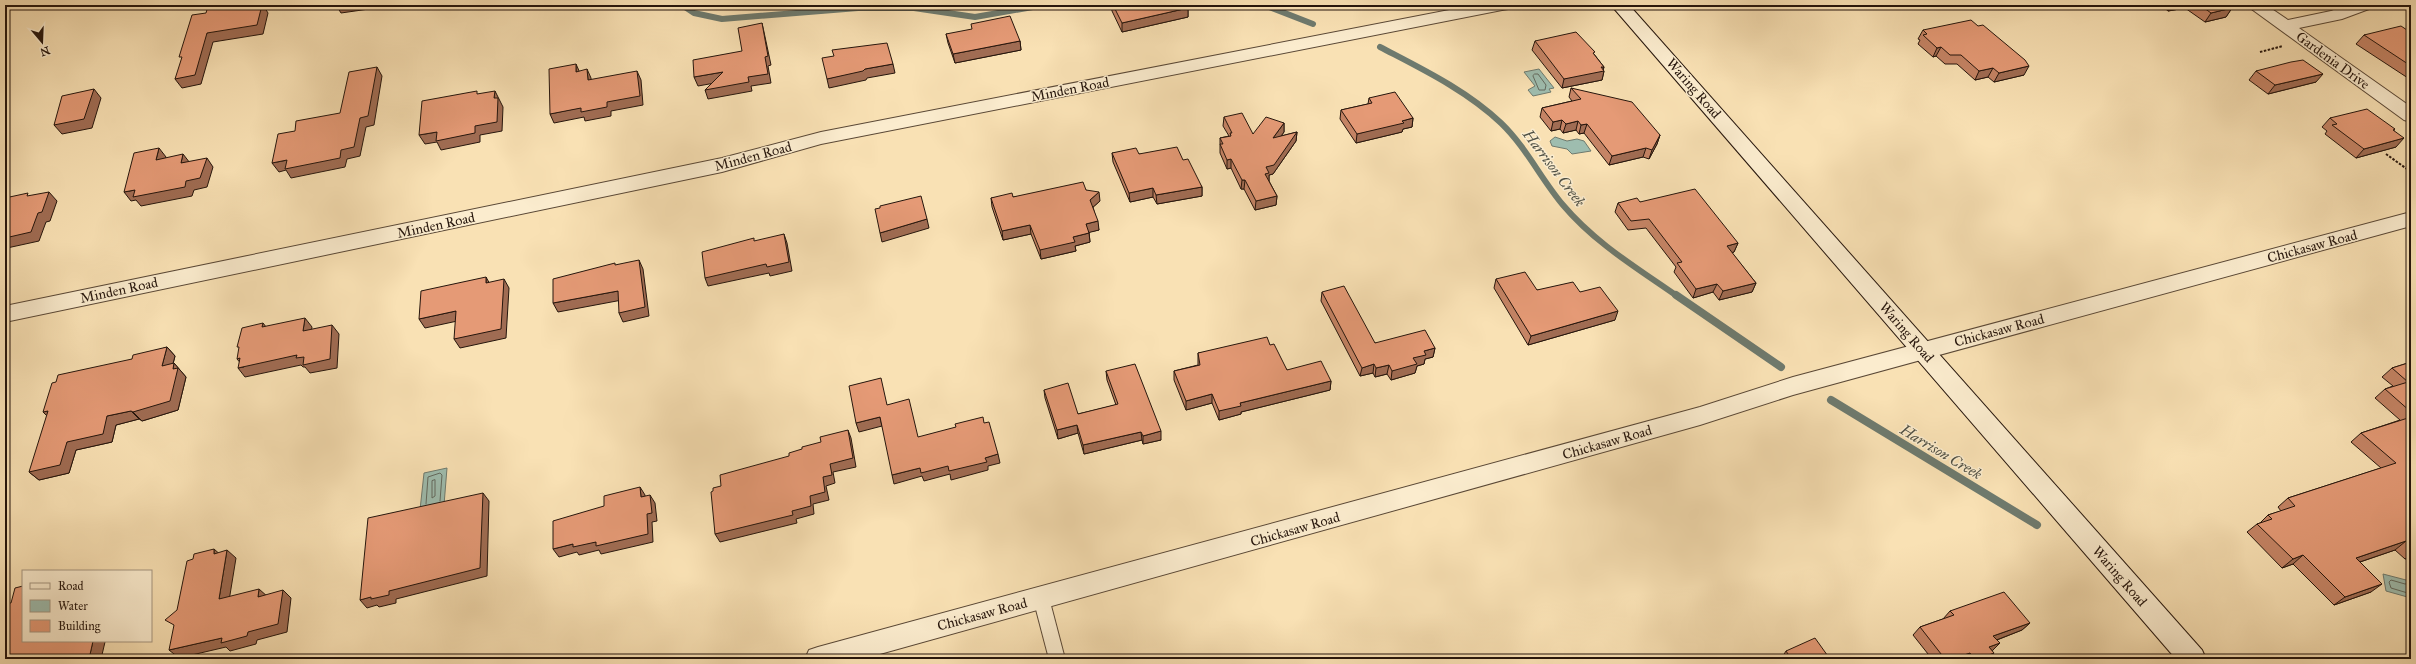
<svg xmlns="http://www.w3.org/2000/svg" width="2416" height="664" viewBox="0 0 2416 664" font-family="'IM FELL Great Primer',serif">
	<rect width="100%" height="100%" fill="#f9e1b4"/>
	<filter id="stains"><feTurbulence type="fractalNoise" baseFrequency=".005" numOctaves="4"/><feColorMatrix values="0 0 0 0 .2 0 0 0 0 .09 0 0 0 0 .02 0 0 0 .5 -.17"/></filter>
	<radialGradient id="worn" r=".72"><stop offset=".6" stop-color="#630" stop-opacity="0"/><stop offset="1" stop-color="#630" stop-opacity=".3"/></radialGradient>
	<g fill="#9ebdaf" stroke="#6e7a6e">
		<polygon points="1539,69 1554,88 1549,89 1551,92 1533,96 1528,90 1535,86 1524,72"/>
		<polygon points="1555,137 1567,141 1577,139 1584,141 1591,151 1572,154 1567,149 1552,146 1550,141"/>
		<polygon points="447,468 444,505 420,510 424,473"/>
		<polygon points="2383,574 2406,580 2411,578 2411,598 2386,591"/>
	</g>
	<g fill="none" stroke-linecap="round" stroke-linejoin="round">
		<g stroke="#62695e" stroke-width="1">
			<polygon points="1535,74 1538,74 1546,85 1545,90 1539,90 1533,76"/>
			<polygon points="435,480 435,496 432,498 432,481"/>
			<polyline points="426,504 428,477 440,473 442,475 440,501"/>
			<polyline points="2411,583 2405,584 2391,580 2389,582 2391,588 2411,594"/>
		</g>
		<g stroke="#6e7a6e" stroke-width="6">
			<polyline points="682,5 694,13 722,19 858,8 914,8 975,17 1044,5"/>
			<polyline points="1264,5 1313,24"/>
			<path d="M1380 47C1422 69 1466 90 1501 123 1526 147 1541 179 1563 205 1595 243 1637 268 1677 296"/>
		</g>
		<g stroke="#6e7a6e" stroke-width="8">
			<polyline points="1676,295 1781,367"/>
			<polyline points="1831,400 2037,525"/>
		</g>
		<g stroke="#5a4836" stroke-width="2">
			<polygon id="service" points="1041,591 1046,593 1049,598 1065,659 1049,659 1033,598 1036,593"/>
		</g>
		<g stroke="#5a4836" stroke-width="2">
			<g id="minor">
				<polygon points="1475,5 1511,5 1508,9 1502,10 821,144 722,172 5,322 5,306 722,158 821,132"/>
				<polygon points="2246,5 2266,5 2288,20 2331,11 2347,5 2372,5 2369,9 2342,19 2299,28 2411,107 2411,122 2404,120"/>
				<polygon points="2411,212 2411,226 1793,395 1700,425 862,659 805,659 809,650 818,647 1700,407 1793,377"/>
			</g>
		</g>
		<g stroke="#25150c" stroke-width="2">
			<polygon id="secondary" points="1611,5 1629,5 2202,650 2206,659 2176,659"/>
		</g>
		<g stroke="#25150c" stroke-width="2" stroke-dasharray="2.5 1.5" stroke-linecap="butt">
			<polyline points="2260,52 2283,46"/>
			<polyline points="2386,154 2411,172"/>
		</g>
		<use href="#service" fill="#fbecce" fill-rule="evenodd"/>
		<use href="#minor" fill="#fbecce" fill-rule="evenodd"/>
		<use href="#secondary" fill="#fbecce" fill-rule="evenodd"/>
	</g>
	<g fill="#c58465" stroke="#25150c">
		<polygon points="1111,5 1186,5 1188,8 1188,17 1122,32 1112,11"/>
		<polygon points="2161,5 2228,5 2232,8 2226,17 2205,22 2185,8 2168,11"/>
		<polygon points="1923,30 2024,75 1994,82 1988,77 1975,80 1957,64 1945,64 1936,56 1933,57 1918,44 1920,40 1918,39"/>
		<polygon points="2411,31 2411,80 2356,44 2364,35 2410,32"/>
		<polygon points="946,34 1020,41 1021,50 955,63 948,43"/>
		<polygon points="1535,41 1594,54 1604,67 1603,70 1604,71 1602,80 1562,88 1532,50"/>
		<polygon points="2256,71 2316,82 2268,94 2249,80"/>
		<polygon points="1571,88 1660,135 1657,144 1649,159 1643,157 1609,165 1584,133 1579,134 1576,130 1563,133 1560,129 1551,131 1540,117 1542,108 1572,101 1569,97"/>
		<polygon points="1369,98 1413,118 1412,127 1403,129 1402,132 1356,143 1340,119 1341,110 1368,104"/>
		<polygon points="1224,117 1253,134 1284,123 1284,132 1281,136 1297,132 1296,141 1273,174 1269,175 1269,181 1277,196 1276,205 1255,210 1244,189 1241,189 1231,168 1227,169 1220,153 1220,138 1229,136 1223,126"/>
		<polygon points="2330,118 2395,129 2394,130 2396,147 2356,158 2325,134 2327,131 2322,127"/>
		<polygon points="1112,153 1139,154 1183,160 1202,187 1202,196 1157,204 1153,197 1130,202 1113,162"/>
		<polygon points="1086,190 1100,201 1093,207 1099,230 1089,232 1090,242 1075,246 1076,251 1041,259 1031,234 1003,240 992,207 991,198 1013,197"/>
		<polygon points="1640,202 1738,243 1734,252 1732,253 1756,283 1752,292 1719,300 1713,292 1693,298 1674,272 1676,267 1646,228 1628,230 1615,212 1618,203"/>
		<polygon points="1496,279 1537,290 1580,292 1615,320 1528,345 1494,288"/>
		<polygon points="1322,292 1375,343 1435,348 1433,357 1425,359 1424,364 1417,366 1415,373 1391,380 1387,374 1375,377 1373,373 1360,376 1321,301"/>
		<polygon points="1270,345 1287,370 1331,381 1330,390 1241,412 1241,414 1219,420 1212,403 1186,410 1174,380 1174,371 1198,365 1198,353"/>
		<polygon points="167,347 175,356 173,364 174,363 186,377 178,410 142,421 139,419 116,425 112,442 76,450 69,473 39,480 29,472 132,359"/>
		<polygon points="2411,362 2411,557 2405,559 2395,550 2360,562 2371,592 2334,605 2293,564 2282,568 2247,532 2257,524 2260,523 2268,515 2281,511 2278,507 2288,498 2381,468 2351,442 2361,433 2400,420 2375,398 2385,389 2393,386 2382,377 2392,368"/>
		<polygon points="1106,371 1161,440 1143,444 1142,440 1084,454 1078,433 1058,439 1045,398 1044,390 1078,414 1116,405 1107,380"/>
		<polygon points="1950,611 2030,623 2022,630 1997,640 1989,659 1932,659 1913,635 1920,627 1943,619"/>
		<polygon points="1786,651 1830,659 1781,659"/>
	</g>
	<g fill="#a06c53" stroke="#25150c">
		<polygon points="262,5 263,5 268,13 263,34 213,42 201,84 182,88 175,79 207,33"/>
		<polygon points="336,5 370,5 369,9 341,13"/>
		<polygon points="2172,5 2187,5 2185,8 2168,11"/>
		<polygon points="1188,8 1188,17 1122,32 1122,23"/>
		<polygon points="2232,8 2226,17 2205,22 2211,13"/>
		<polygon points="762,23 764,32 771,65 768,66 771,83 751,86 752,91 708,99 705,90 765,57"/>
		<polygon points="1020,41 1021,50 955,63 953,54"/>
		<polygon points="1941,47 1936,56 1933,57 1937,48"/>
		<polygon points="576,64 580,73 576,72"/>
		<polygon points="893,64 895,73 867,78 866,80 829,88 827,79 865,69"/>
		<polygon points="2029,66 2024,75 1994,82 1999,73"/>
		<polygon points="377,67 382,76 374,125 366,127 360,156 347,159 345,167 291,178 286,170 279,172 272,163 341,150 360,118"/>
		<polygon points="1601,67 1604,67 1603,71 1604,71 1602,80 1562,88 1564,79"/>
		<polygon points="1993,68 1988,77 1975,80 1979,71"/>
		<polygon points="587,69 591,78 592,89 588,80"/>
		<polygon points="637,71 641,80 643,105 611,111 611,116 585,121 584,117 554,123 550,114 607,102"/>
		<polygon points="723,72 726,81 698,86 694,77"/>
		<polygon points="2323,74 2316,82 2268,94 2275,85"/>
		<polygon points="94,89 101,98 92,128 62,134 54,125"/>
		<polygon points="495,91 503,107 502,131 480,135 480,142 441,150 437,142 425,144 419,135 437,132 475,126 494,98"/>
		<polygon points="1413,118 1412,127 1403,129 1402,132 1356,143 1357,134 1402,121"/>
		<polygon points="1562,120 1560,129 1551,131 1553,122"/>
		<polygon points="1578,121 1576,130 1563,133 1566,124"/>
		<polygon points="1284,123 1284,132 1273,147 1273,138"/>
		<polygon points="1587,124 1584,133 1579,134 1581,125"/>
		<polygon points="1297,132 1296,141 1273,174 1269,175 1269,182 1265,183 1266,167"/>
		<polygon points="1660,135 1657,144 1649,159 1652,150"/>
		<polygon points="2404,138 2396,147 2356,158 2364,149"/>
		<polygon points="159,148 166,157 163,169 156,160"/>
		<polygon points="1646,148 1643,157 1609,165 1612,156"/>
		<polygon points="183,154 190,163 181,163"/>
		<polygon points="207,158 213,167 207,187 194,190 192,196 141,206 136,200 131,201 124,192 186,181"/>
		<polygon points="1231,159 1231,168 1227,169 1227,160"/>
		<polygon points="1242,180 1245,180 1244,189 1241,189"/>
		<polygon points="1202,187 1202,196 1157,204 1156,195"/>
		<polygon points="1153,188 1153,197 1130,202 1129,193"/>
		<polygon points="49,192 57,201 50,221 46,222 39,241 7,248 5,246 5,231"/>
		<polygon points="1099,192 1100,201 1091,209 1090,200"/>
		<polygon points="1277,196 1276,205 1255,210 1256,201"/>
		<polygon points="927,219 929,228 882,242 880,233"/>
		<polygon points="1098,221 1099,230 1087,233 1086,224"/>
		<polygon points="1030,225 1031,234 1003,240 1002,231"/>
		<polygon points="1089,233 1090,242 1075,246 1076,251 1041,259 1040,250 1073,237"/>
		<polygon points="784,234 787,243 792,271 770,276 769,273 708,286 705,278"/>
		<polygon points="1738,243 1734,252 1723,255 1727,246"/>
		<polygon points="639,260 643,269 649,316 623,322 619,313"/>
		<polygon points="486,277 491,286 486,283"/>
		<polygon points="504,279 509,288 506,338 460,348 454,339"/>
		<polygon points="1756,283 1752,292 1719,300 1723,291"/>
		<polygon points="1717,284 1713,292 1693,298 1696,289"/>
		<polygon points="618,291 622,300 558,312 553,303"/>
		<polygon points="456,311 462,320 425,328 419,319"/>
		<polygon points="1618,311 1615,320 1528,345 1531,336"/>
		<polygon points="305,318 312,327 310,340 303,331"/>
		<polygon points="263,323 270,332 262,327"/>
		<polygon points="332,325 339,334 337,368 310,373 305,367 303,367 301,365 245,377 238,368 244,367 237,359 240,358 297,355"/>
		<polygon points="167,347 175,356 170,375 162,366"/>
		<polygon points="1435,348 1433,357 1425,359 1424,364 1417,366 1415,373 1391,380 1392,371 1424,351"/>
		<polygon points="174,363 186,377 178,410 142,421 133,412 173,369"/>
		<polygon points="1374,364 1373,373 1360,376 1362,368"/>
		<polygon points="1389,365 1387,374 1375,377 1376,368"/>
		<polygon points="1331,381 1330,390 1241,412 1241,414 1219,420 1219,411 1240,403"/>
		<polygon points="1212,394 1212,403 1186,410 1186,401"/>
		<polygon points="48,411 52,421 43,412"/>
		<polygon points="131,411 139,419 116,425 112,442 76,450 69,473 39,480 29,472 67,442 107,416"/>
		<polygon points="880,417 882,426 859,432 856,423"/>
		<polygon points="1077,425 1078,433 1058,439 1057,430"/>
		<polygon points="848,430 851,438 856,467 833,472 835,483 826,486 829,500 813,504 814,514 796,519 797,523 720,542 715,534 792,511 810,496 823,477"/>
		<polygon points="1161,431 1161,440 1143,444 1143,436"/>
		<polygon points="1141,432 1142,440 1084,454 1083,445"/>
		<polygon points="998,454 1000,463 988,466 988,470 951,480 950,474 924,481 922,476 894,484 892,475 920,468 985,458"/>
		<polygon points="640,487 645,495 646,506 641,497"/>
		<polygon points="483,493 489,501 487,576 396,599 396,603 379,607 377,605 367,608 360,600 389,591"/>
		<polygon points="650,495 655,503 657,521 652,522 653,542 601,554 599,550 579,555 577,552 559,557 553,549 573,544 596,542 647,514"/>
		<polygon points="2406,541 2395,550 2345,567 2356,558"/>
		<polygon points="214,549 223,557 214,554"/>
		<polygon points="227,550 236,558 228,607 219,599"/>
		<polygon points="2411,554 2411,557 2405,559"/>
		<polygon points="2303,555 2293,564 2282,568 2293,559"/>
		<polygon points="2382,584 2371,592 2334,605 2345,597"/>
		<polygon points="259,589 268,597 258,597"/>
		<polygon points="283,590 291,598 287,632 257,640 256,644 230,651 226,647 179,658 169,650 248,632"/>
		<polygon points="2030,623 2022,630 1986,644 1993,636"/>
		<polygon points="93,641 104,641 105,642 101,659 89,659"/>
		<polygon points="2000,643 1992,651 1989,647"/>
		<polygon points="1970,653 1964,659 1952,659"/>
		<polygon points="1994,653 1989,659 1978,659"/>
	</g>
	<g fill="#e59a76" stroke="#25150c">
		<polygon points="216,5 251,5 250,6 262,5 257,25 207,33 195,75 175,79 182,57 179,57 192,15 206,13 208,6"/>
		<polygon points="1113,5 1186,5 1188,8 1122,23"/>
		<polygon points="2200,5 2228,5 2232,8 2211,13"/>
		<polygon points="1010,16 1020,41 953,54 946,34 972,29 971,24"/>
		<polygon points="1971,20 1978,26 1983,25 2025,60 2029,66 1999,73 1993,68 1979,71 1961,55 1950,55 1941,47 1937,48 1923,35 1927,34 1923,30"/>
		<polygon points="762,23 768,56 765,57 768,74 748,77 749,82 705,90 723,72 694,77 693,60 742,51 738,28"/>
		<polygon points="2401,26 2410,32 2411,31 2411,66 2364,35"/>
		<polygon points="1576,32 1595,52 1593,53 1604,67 1601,67 1604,71 1564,79 1535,41"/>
		<polygon points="887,43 893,64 865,69 863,71 827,79 822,58 834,56 832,50"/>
		<polygon points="2303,60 2323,74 2275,85 2256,71 2291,62"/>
		<polygon points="576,64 576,72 587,69 588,80 637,71 640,96 607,102 607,107 581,112 581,108 550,114 549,69"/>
		<polygon points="377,67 368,116 360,118 354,147 341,150 340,158 285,169 287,160 272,163 278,134 295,131 296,121 340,113 349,72"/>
		<polygon points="1571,88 1632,102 1660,135 1652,150 1646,148 1612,156 1587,124 1581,125 1578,121 1566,124 1562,120 1553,122 1542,108 1581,99"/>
		<polygon points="94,89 84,119 54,125 62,96"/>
		<polygon points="477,91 477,94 495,91 494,98 498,98 497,122 475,126 475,133 436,141 437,132 419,135 422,101"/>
		<polygon points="1395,92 1413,118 1402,121 1404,123 1357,134 1341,110 1372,103 1369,98"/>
		<polygon points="2367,109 2395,129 2393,130 2404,138 2364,149 2332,125 2337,124 2330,118"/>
		<polygon points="1242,113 1253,134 1266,117 1284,123 1273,138 1297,132 1274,165 1266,167 1269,173 1265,174 1277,196 1256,201 1245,180 1242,180 1231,159 1227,160 1220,144 1223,144 1220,138 1231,136 1230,133 1232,133 1224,117"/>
		<polygon points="1177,147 1183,160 1188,159 1202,187 1156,195 1153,188 1129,193 1112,153 1136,148 1139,154"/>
		<polygon points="159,148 156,160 183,154 181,163 207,158 200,178 186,181 185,187 133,197 135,190 124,192 134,153"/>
		<polygon points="1083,182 1086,190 1099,192 1090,200 1098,221 1086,224 1089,233 1073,237 1075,242 1040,250 1030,225 1002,231 991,198 1012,193 1013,197"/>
		<polygon points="1695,189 1738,243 1727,246 1756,283 1723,291 1717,284 1696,289 1677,263 1682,262 1649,219 1631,221 1618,203 1637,198 1640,202"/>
		<polygon points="49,192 42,212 38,213 31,232 5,238 5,198 28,193 27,196"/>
		<polygon points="921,196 927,219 880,233 875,209 880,208 880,206"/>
		<polygon points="784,234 789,262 767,267 766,264 705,278 702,252 754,238 754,241"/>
		<polygon points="639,260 645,307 619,313 618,291 553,303 553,279 615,263 615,265"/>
		<polygon points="1525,272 1537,290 1573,282 1580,292 1600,287 1618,311 1531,336 1496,279"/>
		<polygon points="486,277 486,283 504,279 501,329 454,339 456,311 419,319 421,291"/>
		<polygon points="1344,286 1375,343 1425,330 1435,348 1424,351 1426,355 1413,358 1417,364 1392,371 1389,365 1376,368 1374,364 1362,368 1322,292"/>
		<polygon points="305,318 303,331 332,325 330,359 303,365 304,357 296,358 297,355 238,368 240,358 237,359 239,347 237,347 242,328 263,323 262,327"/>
		<polygon points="1267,337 1270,345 1274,344 1287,370 1321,361 1331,381 1240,403 1241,406 1219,411 1212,394 1186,401 1174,371 1200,365 1198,353"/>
		<polygon points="167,347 162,366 174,363 173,369 178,368 170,401 133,412 131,411 107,416 103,434 67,442 60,465 29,472 48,411 43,412 52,383 56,382 58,375 132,359 133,355"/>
		<polygon points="2411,362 2411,412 2385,389 2408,382 2392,368"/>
		<polygon points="1135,364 1161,431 1143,436 1141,432 1083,445 1077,425 1057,430 1044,390 1068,383 1078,414 1118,404 1106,371"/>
		<polygon points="881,378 887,405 909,399 918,437 956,427 955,424 983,417 984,423 989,422 998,454 985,458 987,462 949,471 948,466 921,473 920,468 892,475 880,417 856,423 849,386"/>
		<polygon points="2411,417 2411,486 2409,487 2411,488 2411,546 2406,541 2356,558 2382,584 2345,597 2303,555 2293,559 2257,524 2272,519 2268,515 2295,506 2288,498 2396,463 2361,433"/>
		<polygon points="848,430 853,458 830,464 832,475 823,477 825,492 810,496 811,506 792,511 793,515 715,534 711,492 713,491 713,488 721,486 720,475 789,456 789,453 802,449 802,447 821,442 820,437"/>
		<polygon points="640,487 641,497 650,495 652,513 647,514 648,534 596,546 596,542 573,547 573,544 553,549 553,521 604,506 604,496"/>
		<polygon points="483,493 480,568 389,591 389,595 371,599 371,597 360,600 368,518"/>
		<polygon points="214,549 214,554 227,550 219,599 259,589 258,597 283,590 278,624 248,632 247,636 221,643 222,638 169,650 174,625 165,620 177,610 187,561 193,559 194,554"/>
		<polygon points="23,586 23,641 93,641 89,659 5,659 5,607 6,603 11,603 15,588"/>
		<polygon points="2004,592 2030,623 1993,636 2000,643 1989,647 1994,653 1978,659 1975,659 1970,653 1952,659 1945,659 1920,627 1954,615 1950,611"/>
		<polygon points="1815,638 1830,659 1784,659 1790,657 1786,651"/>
	</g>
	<g text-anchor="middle" stroke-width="3" stroke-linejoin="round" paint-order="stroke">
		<g font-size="14" fill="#25150c" stroke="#fbecce">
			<text transform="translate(2333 60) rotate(36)" y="5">Gardenia Drive</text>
			<text transform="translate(1694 88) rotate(49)" y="5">Waring Road</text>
			<text transform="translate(1070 89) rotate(-11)" y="5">Minden Road</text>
			<text transform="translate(753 156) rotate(-15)" y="5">Minden Road</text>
			<text transform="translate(436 225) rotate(-12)" y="5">Minden Road</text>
			<text transform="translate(2312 246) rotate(-15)" y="5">Chickasaw Road</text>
			<text transform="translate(119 290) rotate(-12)" y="5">Minden Road</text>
			<text transform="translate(1999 330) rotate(-15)" y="5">Chickasaw Road</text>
			<text transform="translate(1907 332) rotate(49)" y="5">Waring Road</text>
			<text transform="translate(1607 442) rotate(-16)" y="5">Chickasaw Road</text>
			<text transform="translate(1295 529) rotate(-16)" y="5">Chickasaw Road</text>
			<text transform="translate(2120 576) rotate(49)" y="5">Waring Road</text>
			<text transform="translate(982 614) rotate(-15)" y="5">Chickasaw Road</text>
		</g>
		<g font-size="15" font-style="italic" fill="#4f5045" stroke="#fbecce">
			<text transform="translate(1554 168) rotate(53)" y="5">Harrison Creek</text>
			<text transform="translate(1941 452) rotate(31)" y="5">Harrison Creek</text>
		</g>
	</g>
	<rect width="2416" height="664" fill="none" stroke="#f9e1b4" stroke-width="20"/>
	<rect x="6" y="6" width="2404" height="652" fill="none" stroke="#25150c" stroke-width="2"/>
	<rect x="10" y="10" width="2396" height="644" fill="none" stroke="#25150c"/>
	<rect x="22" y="570" width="130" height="72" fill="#fbecce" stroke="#a59680"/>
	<rect x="30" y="583" width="20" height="6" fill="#fbecce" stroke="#a59680"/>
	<text x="58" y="590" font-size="12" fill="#25150c">Road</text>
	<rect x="30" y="600" width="20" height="12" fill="#9ebdaf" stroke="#a59680"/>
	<text x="58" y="610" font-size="12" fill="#25150c">Water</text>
	<rect x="30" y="620" width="20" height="12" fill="#e59a76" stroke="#a59680"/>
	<text x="58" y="630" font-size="12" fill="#25150c">Building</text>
	<g transform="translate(42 42) rotate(161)" stroke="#fbecce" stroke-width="3" paint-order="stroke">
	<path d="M0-3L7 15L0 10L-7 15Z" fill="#25150c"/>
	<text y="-6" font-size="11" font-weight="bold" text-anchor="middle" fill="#25150c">N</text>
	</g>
	<rect width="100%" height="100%" filter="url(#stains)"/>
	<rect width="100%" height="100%" fill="url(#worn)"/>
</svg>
